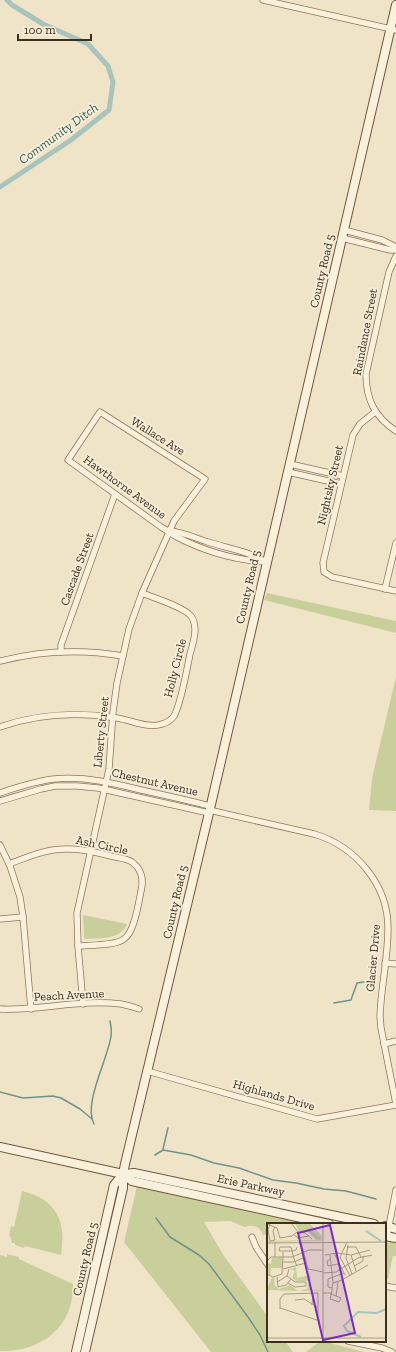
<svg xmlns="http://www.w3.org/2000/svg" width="396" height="1352" viewBox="0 0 396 1352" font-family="'Zilla Slab',serif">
	<rect width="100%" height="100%" fill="#f0e4c8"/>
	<g fill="#c9cf9b">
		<polygon points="267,593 396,621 396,633 264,600"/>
		<polygon points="396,677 396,811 369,810 372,778"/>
		<path d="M83 915 127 924C121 940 100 938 86 939L84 938Z"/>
		<path d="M137 1186 309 1224H268V1234L263 1235C260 1226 253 1224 245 1227L230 1221 204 1222 224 1256 268 1317V1341H285L293 1352H211L124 1242Z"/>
		<path d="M22 1191C56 1199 67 1221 61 1255L25 1246 24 1248 15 1245V1243H12L11 1240V1237L9 1236 11 1226 14 1227Z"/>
		<polygon points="385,1240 396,1243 396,1256 393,1256 388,1279 385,1279 385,1264 387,1255 385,1254"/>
		<path d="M7 1254 19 1257V1259L73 1284C74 1327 41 1352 0 1351V1255L7 1257Z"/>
		<polygon points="320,1341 322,1341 365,1352 306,1352"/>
	</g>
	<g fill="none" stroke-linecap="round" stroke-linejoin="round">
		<g stroke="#6f938a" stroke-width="1.5">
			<polyline points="334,1003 351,1000 357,983 364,982"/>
			<polyline points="0,1092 23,1098 53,1096 61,1098 80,1109 92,1119"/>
			<path d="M94 1124C83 1103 108 1059 111 1036 112 1031 111 1026 110 1021"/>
			<polyline points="163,1149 168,1128"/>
			<polyline points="155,1155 163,1150 191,1155 214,1163 239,1168 273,1180 296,1183 324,1189 346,1191 376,1199"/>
			<polyline points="156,1218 170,1237 199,1255 209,1264 248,1317 260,1335 268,1352"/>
		</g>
		<polyline stroke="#a9c4bc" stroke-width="5" points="0,187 71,140 109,110 113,82 108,66 88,44 43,24 12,5 7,0"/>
		<g stroke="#8d765c" stroke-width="7">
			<g id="street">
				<polyline points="263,0 396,30"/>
				<polyline points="344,230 382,240 396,247"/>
				<polyline points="342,238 390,250 396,250"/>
				<path d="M396 256 389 272 366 374C366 400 375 417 396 431"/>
				<polyline points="375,412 360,424 353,435 323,563 324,572 332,577 396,591"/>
				<polyline points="290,464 343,476"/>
				<polyline points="288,472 341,484"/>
				<path d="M170 531C183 532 195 538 208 542 227 548 248 551 264 561"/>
				<polyline points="385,589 396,543"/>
				<polyline points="61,652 61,645 115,494"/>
				<path d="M0 661C39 651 83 649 123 656"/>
				<path d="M0 727C37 714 79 712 117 718 131 720 148 729 162 724 166 723 171 720 174 716 181 704 187 669 190 654 192 647 195 638 195 630 195 626 194 620 191 616 184 607 154 598 142 593"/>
				<path d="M0 793C18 787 35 781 54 779 84 776 113 783 141 790 164 795 187 800 210 806"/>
				<polyline points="0,801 41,789 55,786 77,786 98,788 209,813"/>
				<path d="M209 810 314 834C355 846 388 884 388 928 388 958 381 987 380 1016L381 1028 396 1104"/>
				<polyline points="0,845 10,866 20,897 23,917 31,1009"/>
				<path d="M9 864C23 859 38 852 53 850 73 847 92 851 111 856 118 858 126 858 132 862 140 868 143 877 142 886 139 900 135 932 124 939 115 946 90 945 78 946"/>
				<polyline points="0,919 23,917"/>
				<polyline points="385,963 396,964"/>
				<path d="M83 1004 78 946 77 913 109 769 113 712 117 683 129 629 142 593 174 521 205 479 100 412 68 460 161 527C167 530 171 534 177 537 204 551 236 560 266 562"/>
				<path d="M0 1009C40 1011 80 999 121 1004 127 1005 133 1007 139 1009"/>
				<polyline points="384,1044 396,1041"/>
				<polyline points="147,1071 317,1119 396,1105"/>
				<polyline points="387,1236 396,1190"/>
				<polyline points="252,1237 256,1247 268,1265"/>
				<polyline points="385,1286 396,1288"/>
				<polyline points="348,1341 382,1348 392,1352"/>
			</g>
		</g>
		<g stroke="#6f573f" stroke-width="10">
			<g id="secondary">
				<polyline points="0,1147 123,1174 134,1173 374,1224"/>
				<polyline points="123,1174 132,1181 329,1224"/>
				<polyline points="385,1226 396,1229"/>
				<polyline points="385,1236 396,1238"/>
				<polyline points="76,1352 114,1185 123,1174"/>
				<polyline points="85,1352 123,1188 123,1174 125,1164 209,813 396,5"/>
			</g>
		</g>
		<use href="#street" stroke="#faf1dc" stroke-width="5.5"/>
		<use href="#secondary" stroke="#faf1dc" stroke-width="8"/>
	</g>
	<g text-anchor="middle" stroke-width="3.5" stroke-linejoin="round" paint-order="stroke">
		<g font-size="12" fill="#3d2e20" stroke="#f7eed8">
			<text transform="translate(322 271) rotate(-77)" y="4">County Road 5</text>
			<text transform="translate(365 332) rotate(-79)" y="4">Raindance Street</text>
			<text transform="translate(158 436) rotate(32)" y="4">Wallace Ave</text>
			<text transform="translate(330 485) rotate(-77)" y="4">Nightsky Street</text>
			<text transform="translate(125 487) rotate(36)" y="4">Hawthorne Avenue</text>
			<text transform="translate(77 569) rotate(-70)" y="4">Cascade Street</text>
			<text transform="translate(248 587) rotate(-77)" y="4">County Road 5</text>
			<text transform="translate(175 668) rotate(-76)" y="4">Holly Circle</text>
			<text transform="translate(101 732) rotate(-84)" y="4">Liberty Street</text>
			<text transform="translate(155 782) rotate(13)" y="4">Chestnut Avenue</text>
			<text transform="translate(102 845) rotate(12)" y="4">Ash Circle</text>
			<text transform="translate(175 902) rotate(-77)" y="4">County Road 5</text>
			<text transform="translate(373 958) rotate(-85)" y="4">Glacier Drive</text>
			<text transform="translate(69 995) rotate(-3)" y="4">Peach Avenue</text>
			<text transform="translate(274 1095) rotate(16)" y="4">Highlands Drive</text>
			<text transform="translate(251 1185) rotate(12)" y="4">Erie Parkway</text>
			<text transform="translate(85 1259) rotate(-77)" y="4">County Road 5</text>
		</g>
		<g font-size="13" font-style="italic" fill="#2f5d5a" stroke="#f7eed8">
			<text transform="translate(58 133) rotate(-36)" y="5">Community Ditch</text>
		</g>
	</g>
	<g transform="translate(267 1223)">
		<rect width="119" height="119" fill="#f0e4c8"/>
		<path d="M28 0H42L55 13V18L0 19V14V18L49 17 39 7 32 9ZM15 34 16 45H4L3 53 0 50V40L4 41 5 35ZM29 44 30 55 43 52 44 67 55 68H33L40 66 42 58H30L25 55 28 48 22 46ZM5 54H7L8 63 12 66 23 62 31 68 0 67Z" fill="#c9cf9b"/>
		<path fill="none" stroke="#a9c4bc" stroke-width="2" d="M41 7 53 16M99 8 114 18M94 114 80 108 77 103 91 89 110 90 119 86"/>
		<path fill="none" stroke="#a89b85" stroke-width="1" d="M24 0 31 9 38 10 45 16M0 1 10 5 13 15 25 13 30 9M3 1 1 7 3 18 8 17 6 8 8 4M27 12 31 15 42 13M34 19 41 46 56 49M80 19 73 34 83 53M0 20 119 19M8 20V34M81 22 79 35 85 51M30 24 29 27 25 28H12L13 24H24L27 36 30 43M80 24H89L94 34M16 29V34H25L42 27H56M67 30 78 52M58 32 70 30 84 32 103 27M84 32 89 48M64 36 60 38 61 43 71 41M0 38 4 34H16L15 51 6 54 0 51M16 39H27L38 34M87 43 96 38V33M16 46 39 40M56 50 69 49 91 35 105 32M20 53 28 59H39V63L28 64 21 60M10 54 11 64 19 62 24 56M10 59 20 53 22 46M66 60 75 57 101 42M65 65 61 64V56L77 50M56 70H64V71L74 75 72 79 63 76 64 72V71L65 68V65L66 60 63 32M69 73 71 59M28 77 37 76 50 84M45 82 46 70M13 85 53 98M13 86V76L17 71 51 70V97M0 115H119M56 119V0"/>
		<path fill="#7b2cbf" fill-opacity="0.15" stroke="#7b2cbf" stroke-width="2" d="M63 2 88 110 56 117 31 10Z"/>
		<rect width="119" height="119" fill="none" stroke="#3d2e20" stroke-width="2"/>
	</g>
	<path d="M18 34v6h73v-6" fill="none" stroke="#3d2e20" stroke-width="2"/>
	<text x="24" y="34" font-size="12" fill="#3d2e20" stroke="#f7eed8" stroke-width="3" paint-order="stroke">100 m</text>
</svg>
